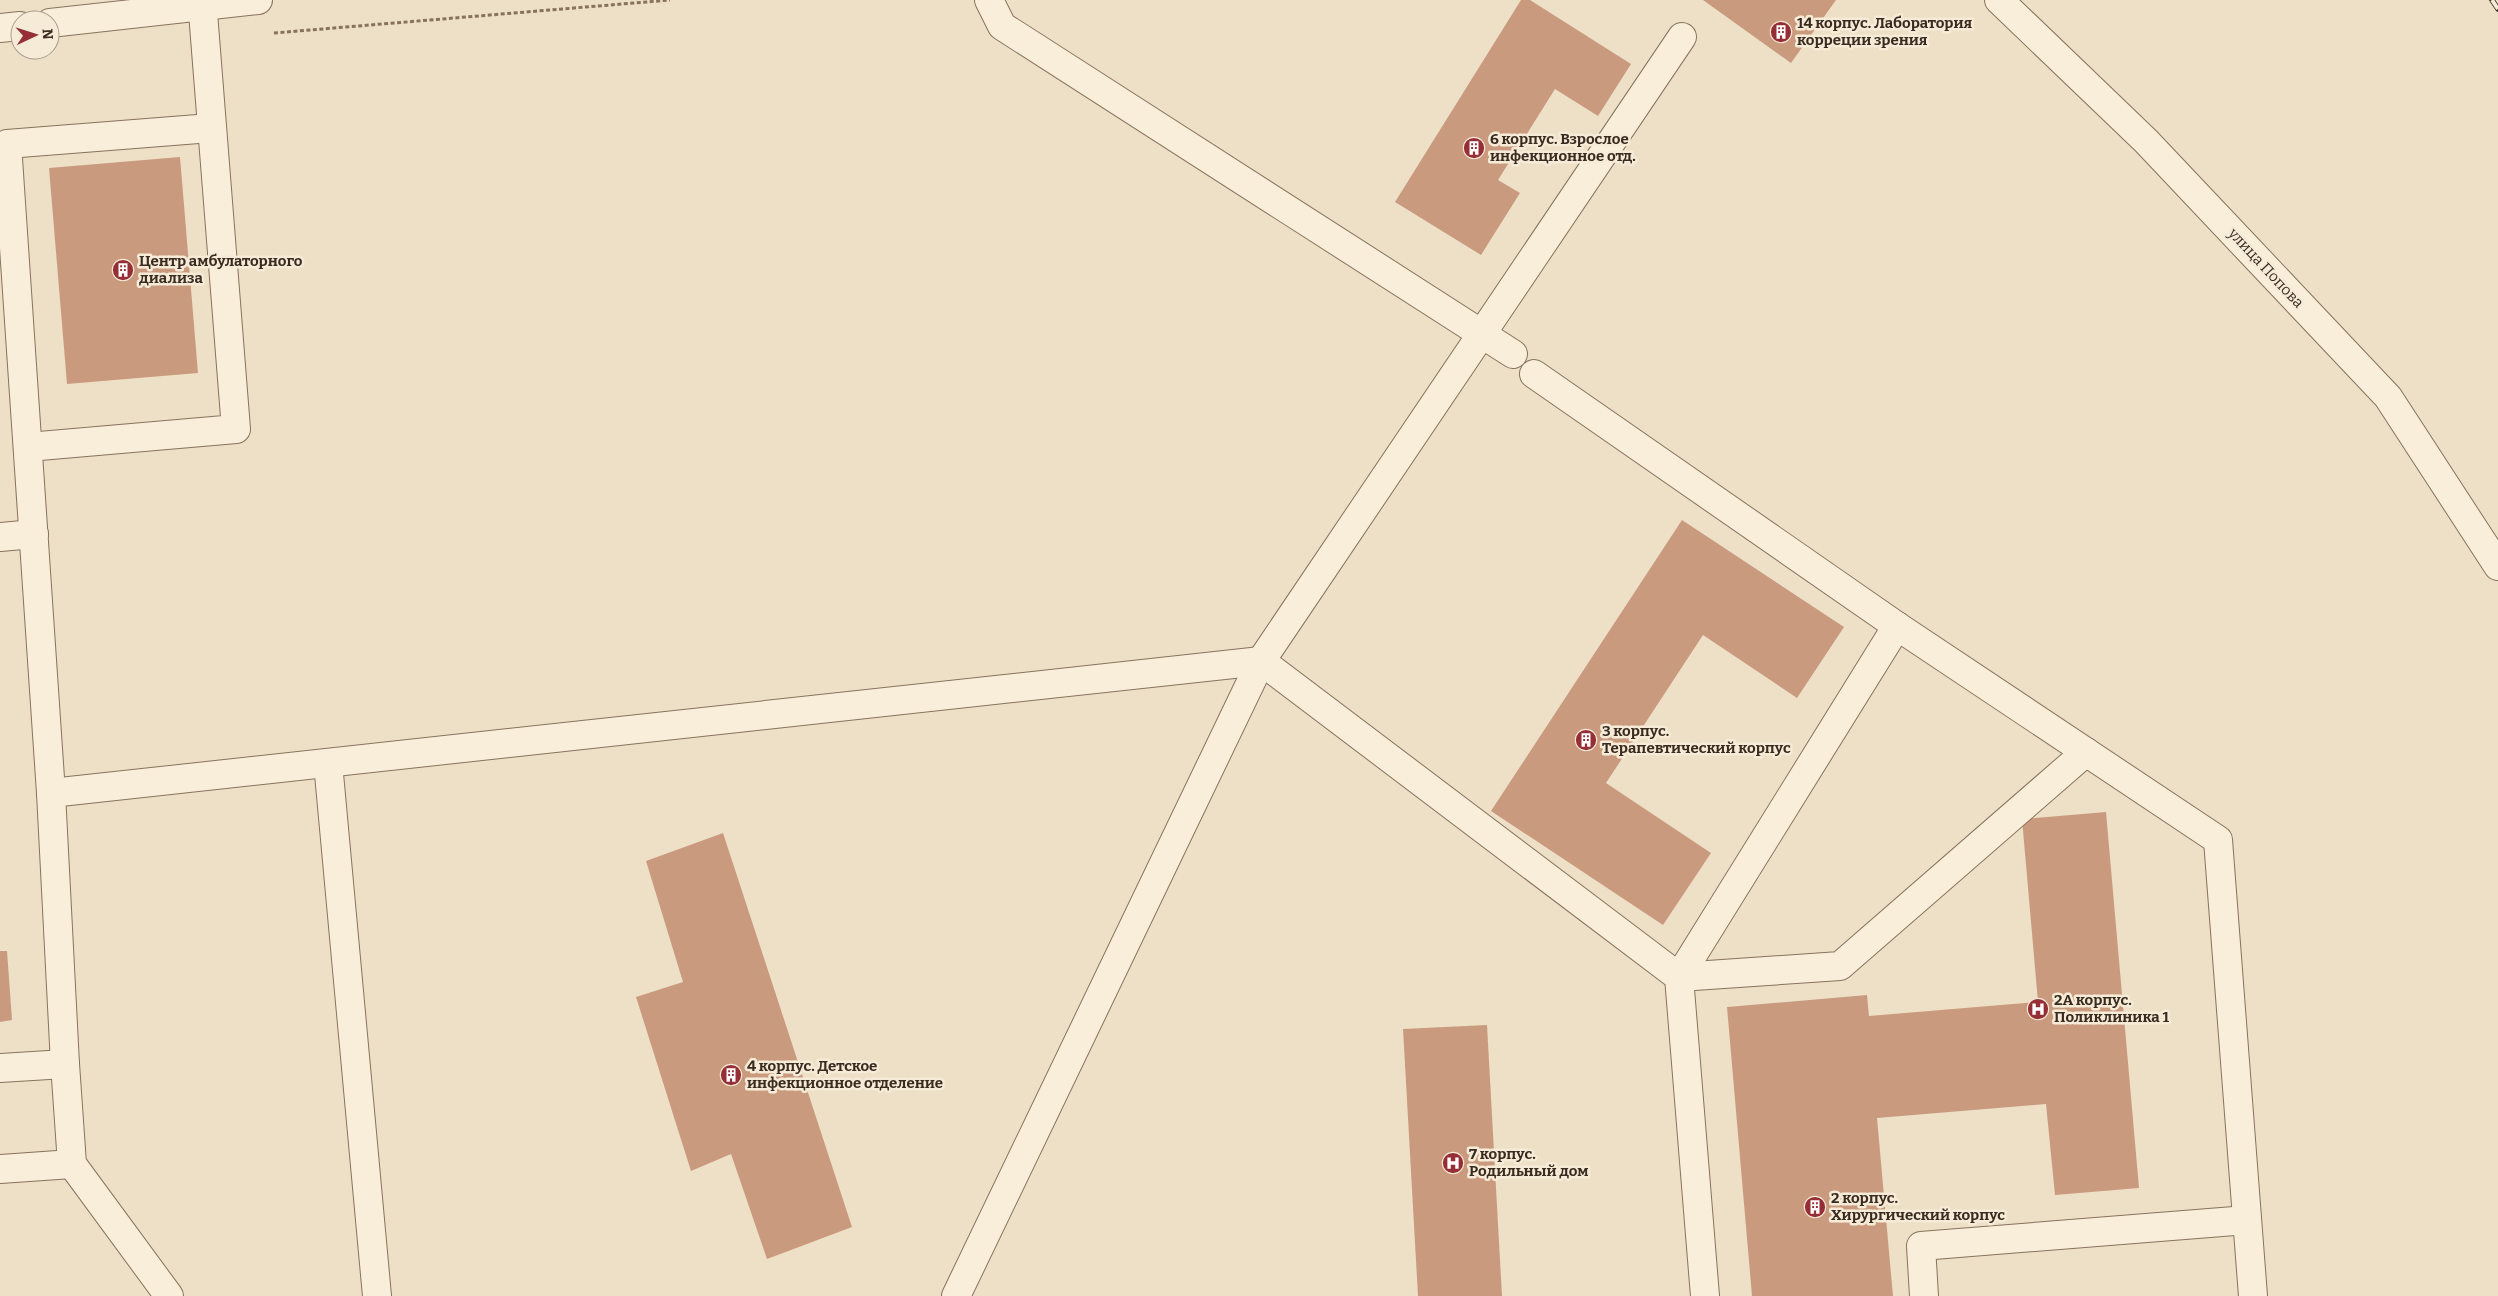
<svg xmlns="http://www.w3.org/2000/svg" width="2498" height="1296" viewBox="0 0 2498 1296" font-family="Bitter,serif">
	<rect width="100%" height="100%" fill="#ede0c7"/>
	<g fill="#ca9a7f">
		<polygon points="1521,0 1530,0 1631,64 1598,116 1555,89 1498,180 1520,193 1481,255 1395,202"/>
		<polygon points="1703,0 1836,0 1791,63"/>
		<polygon points="180,157 198,373 67,384 49,168"/>
		<polygon points="1682,520 1844,627 1797,698 1703,635 1606,783 1711,853 1663,925 1491,811"/>
		<polygon points="2106,812 2139,1188 2055,1195 2046,1104 1877,1118 1893,1296 1752,1296 1727,1007 1867,995 1869,1016 2038,1002 2022,819"/>
		<polygon points="723,833 852,1227 767,1259 731,1154 691,1171 636,997 683,982 646,861"/>
		<polygon points="0,951 7,951 12,1020 0,1022"/>
		<polygon points="1487,1025 1502,1296 1418,1296 1403,1029"/>
	</g>
	<g fill="none" stroke-linecap="round" stroke-linejoin="round">
		<g stroke="#88725d" stroke-width="30">
			<g id="minor">
				<polyline points="989,0 1002,26 1513,354"/>
				<polyline points="1999,0 2146,141 2388,397 2498,566"/>
				<polyline points="50,23 258,0"/>
				<polyline points="0,28 20,26"/>
				<polyline points="1682,37 1261,661 1679,977 1705,1296"/>
				<polyline points="1534,374 1897,626 2218,840 2253,1296"/>
				<polyline points="28,447 236,429 202,0"/>
				<polyline points="0,537 34,534"/>
				<polyline points="328,763 377,1296"/>
				<polyline points="51,793 7,144 211,128"/>
				<polyline points="1679,977 1840,966 2086,752"/>
				<polyline points="1679,977 1897,626"/>
				<polyline points="0,1068 65,1064"/>
				<polyline points="0,1169 72,1164"/>
				<polyline points="169,1296 72,1164 65,1064 51,793 1261,661"/>
				<polyline points="956,1296 1261,661"/>
				<polyline points="1924,1296 1921,1246 2247,1220"/>
			</g>
		</g>
		<polyline stroke="#88725d" stroke-width="3" stroke-dasharray="4 2.5" stroke-linecap="butt" points="274,33 670,0"/>
		<use href="#minor" stroke="#f8eeda" stroke-width="28"/>
		<g stroke="#392b20" stroke-width="5.5">
			<polyline id="rail" points="2492,0 2498,9"/>
		</g>
		<use href="#rail" stroke="#f5ebd7" stroke-width="4" stroke-dasharray="11" stroke-linecap="butt"/>
	</g>
	<defs>
		<g id="building-disc" transform="scale(1.125)"><circle r="9.5" fill="#952f35" stroke="#f5ebd7"/><path d="M-4-6H4V6H1V3H-1V6H-4ZM-2.5-4.3h1.7v1.8h-1.7ZM.8-4.3h1.7v1.8H.8ZM-2.5-1h1.7V.8h-1.7ZM.8-1h1.7V.8H.8Z" fill="#fff"/></g>
		<g id="hospital-disc" transform="scale(1.125)"><circle r="9.5" fill="#952f35" stroke="#f5ebd7"/><path d="M-5-5h3v3.5h4V-5h3V5h-3V1.5h-4V5h-3Z" fill="#fff"/></g>
	</defs>
	<g fill-rule="evenodd">
		<use href="#building-disc" x="1781" y="32"/>
		<use href="#building-disc" x="1474" y="148"/>
		<use href="#building-disc" x="123" y="270"/>
		<use href="#building-disc" x="1586" y="740"/>
		<use href="#hospital-disc" x="2038" y="1009"/>
		<use href="#building-disc" x="731" y="1075"/>
		<use href="#hospital-disc" x="1453" y="1163"/>
		<use href="#building-disc" x="1815" y="1207"/>
	</g>
	<g text-anchor="middle" stroke-width="5" stroke-linejoin="round" paint-order="stroke">
		<g font-size="15" font-weight="bold" fill="#392b20" stroke="#f5ebd7" text-anchor="start">
			<text x="1797" y="28">14 корпус. Лаборатория<tspan x="1797" dy="17">корреции зрения</tspan></text>
			<text x="1490" y="144">6 корпус. Взрослое<tspan x="1490" dy="17">инфекционное отд.</tspan></text>
			<text x="139" y="266">Центр амбулаторного<tspan x="139" dy="17">диализа</tspan></text>
			<text x="1602" y="736">3 корпус.<tspan x="1602" dy="17">Терапевтический корпус</tspan></text>
			<text x="2054" y="1005">2А корпус.<tspan x="2054" dy="17">Поликлиника 1</tspan></text>
			<text x="747" y="1071">4 корпус. Детское<tspan x="747" dy="17">инфекционное отделение</tspan></text>
			<text x="1469" y="1159">7 корпус.<tspan x="1469" dy="17">Родильный дом</tspan></text>
			<text x="1831" y="1203">2 корпус.<tspan x="1831" dy="17">Хирургический корпус</tspan></text>
		</g>
		<g font-size="15" fill="#392b20" stroke="#f5ebd7">
			<text transform="translate(2266 268) rotate(47)" y="5">улица Попова</text>
		</g>
	</g>
	<g transform="translate(35 35) rotate(86)"><circle r="24" fill="#f5ebd7" stroke="#aa9e8e"/>
	<path d="M0-4L9 19L0 12L-9 19Z" fill="#952f35"/>
	<text y="-8" font-size="14" font-weight="bold" text-anchor="middle" fill="#392b20">N</text>
	</g>
</svg>
